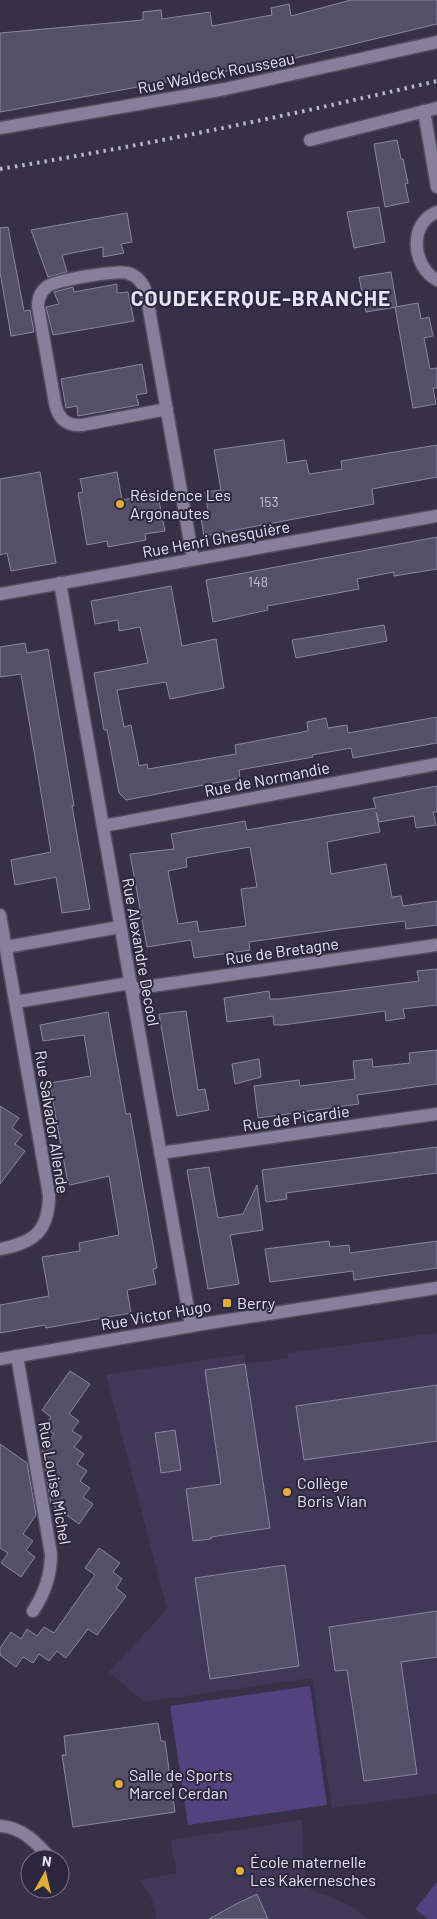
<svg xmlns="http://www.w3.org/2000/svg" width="437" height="1919" viewBox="0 0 437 1919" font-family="Barlow,sans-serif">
	<rect width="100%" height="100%" fill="#363149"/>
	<g fill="#3f3857">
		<polygon points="437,1333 437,1794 332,1808 312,1678 144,1702 109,1672 167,1609 106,1375 244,1354 246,1364 288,1358 288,1353"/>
		<polygon points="302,1820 304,1869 307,1886 312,1890 338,1900 356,1909 368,1919 156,1919 156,1913 151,1897 139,1880 177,1873 171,1845 172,1840"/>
	</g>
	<g fill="#52427e">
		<polygon points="310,1686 327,1805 188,1825 170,1706"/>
		<polygon points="437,1882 437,1919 428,1919 415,1909"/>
	</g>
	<g fill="#55506a" stroke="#8b85a1" fill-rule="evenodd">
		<polygon points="351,0 437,0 437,24 287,60 0,112 0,33 143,20 143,12 161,10 162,19 210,12 212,26 272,15 271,8 289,4 291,16"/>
		<polygon points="397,140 401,159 403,159 408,183 405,184 409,202 385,207 374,144"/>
		<polygon points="379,207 385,242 354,248 347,212"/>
		<polygon points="127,213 132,242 121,244 124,253 103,257 103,247 62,255 67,272 48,277 31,230"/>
		<polygon points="8,227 24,311 30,310 34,332 11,336 0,272 0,228"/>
		<polygon points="391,272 397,307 366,312 359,277"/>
		<polygon points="117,284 117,293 128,292 134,321 53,335 46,307 59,304 54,292 73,287 74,292"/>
		<polygon points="418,303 421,319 429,317 433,336 424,338 430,369 437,368 437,388 433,388 436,404 413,408 395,307"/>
		<polygon points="142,364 147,393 136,395 139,405 78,416 77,406 66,408 61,379"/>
		<polygon points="284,440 287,463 306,460 309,474 342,469 341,461 437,445 437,477 372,489 374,504 204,536 200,512 208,510 205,492 221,490 214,450"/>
		<polygon points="40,472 56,563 11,571 7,553 0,555 0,479"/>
		<polygon points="117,472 122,500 145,496 146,498 158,496 165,531 145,534 146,540 108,547 107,541 87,545 78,493 83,492 80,479"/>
		<polygon points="437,537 437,569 394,576 394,572 357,579 359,589 267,606 268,610 213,622 206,580"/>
		<polygon points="171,586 182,646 216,639 224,688 170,699 166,682 117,690 124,727 131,725 139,766 147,764 148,769 236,754 235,745 308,731 307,722 326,718 328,728 347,725 348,733 437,717 437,743 353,758 351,748 312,755 313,757 239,770 240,778 126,800 119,793 107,730 104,730 94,673 148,663 140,627 119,631 118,620 95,624 91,601"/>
		<polygon points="384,625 387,641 296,658 292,640"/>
		<polygon points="25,643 27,653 48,649 74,806 72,806 90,909 62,913 56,877 15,885 11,860 51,852 21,674 0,677 0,647"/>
		<path d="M437 786V812H433L436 825 416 828 414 816 379 822 376 812 380 832 327 842 331 874 386 864 392 897 401 896 403 906 437 901V925L406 929 405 921 340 929 249 942 250 950 194 958 191 940 147 947 130 854 174 849 171 834 245 821 247 830 339 814 376 808 373 798ZM250 847 257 887 241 889 246 926 199 932 197 921 178 924 168 871 187 867 186 858Z"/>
		<polygon points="437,969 437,1005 403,1009 405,1018 386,1021 385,1011 283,1025 274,1025 273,1016 227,1022 224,998 269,991 270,999 279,999 381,986 419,981 417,971"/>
		<polygon points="186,1011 198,1090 205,1089 209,1110 177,1116 159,1014"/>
		<polygon points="108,1012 126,1114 130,1113 157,1268 153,1269 156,1284 127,1290 131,1313 46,1328 45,1325 0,1333 0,1305 49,1296 42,1257 80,1251 79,1243 119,1235 109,1176 70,1185 67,1178 55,1113 50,1083 91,1076 84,1035 43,1041 40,1025"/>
		<polygon points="437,1050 437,1084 357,1095 359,1104 258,1118 254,1086 299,1080 300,1086 355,1079 353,1061 372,1059 373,1067 392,1065 410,1063 409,1053"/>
		<polygon points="259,1059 261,1077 235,1084 232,1064"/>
		<polygon points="0,1106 19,1118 12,1128 22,1135 15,1144 25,1151 0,1184"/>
		<polygon points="437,1147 437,1173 286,1193 287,1199 266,1202 262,1170"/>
		<polygon points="209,1167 218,1218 243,1214 257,1185 263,1230 230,1235 239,1284 208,1289 187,1170"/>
		<polygon points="329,1241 330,1247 349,1245 350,1253 437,1241 437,1268 354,1280 353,1271 270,1282 265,1249"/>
		<polygon points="245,1364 270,1528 211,1537 211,1539 193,1541 186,1489 221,1484 205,1370"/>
		<polygon points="70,1371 90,1384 69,1414 79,1421 72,1431 82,1437 74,1447 84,1454 77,1464 87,1471 80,1481 90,1488 83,1497 93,1504 79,1524 51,1504 42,1451 54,1434 44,1427 51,1417 42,1410"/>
		<polygon points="437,1385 437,1441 304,1460 296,1406"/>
		<polygon points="175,1430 181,1470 161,1473 155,1433"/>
		<polygon points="0,1444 27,1463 36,1515 23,1534 33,1541 26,1550 35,1557 21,1577 1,1563 8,1553 0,1548"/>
		<polygon points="99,1548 120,1563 113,1572 122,1579 116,1588 126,1596 97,1635 88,1629 66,1658 57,1651 49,1661 39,1654 33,1663 23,1657 16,1667 0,1655 0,1648 11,1632 21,1639 27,1629 37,1636 44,1627 54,1633 95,1575 85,1568"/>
		<polygon points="285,1565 299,1666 210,1679 195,1578"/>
		<polygon points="437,1611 437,1657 401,1662 417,1774 364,1781 347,1670 335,1671 329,1627"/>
		<polygon points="158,1723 161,1741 165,1741 175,1812 73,1827 62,1755 66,1755 64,1736"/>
		<polygon points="257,1894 268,1919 209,1919 234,1905"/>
	</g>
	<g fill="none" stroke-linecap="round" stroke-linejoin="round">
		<g stroke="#524d62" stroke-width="15">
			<g id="minor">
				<polyline points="424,111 437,187"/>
				<polyline points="0,128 225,89 437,42"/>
				<polyline points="310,140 437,108"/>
				<path d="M437 212C408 223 412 267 437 280"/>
				<path d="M167 409 82 425C65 426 58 418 55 403L38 306C38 298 41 291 48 286 58 280 116 270 128 273 137 276 143 283 146 292L193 559"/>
				<polyline points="60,583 191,1326"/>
				<polyline points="0,594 437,516"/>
				<polyline points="103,826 437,764"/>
				<path d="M0 915 49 1195C49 1231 34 1243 0 1249"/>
				<polyline points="6,947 120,927"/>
				<polyline points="131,989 437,945"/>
				<polyline points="16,1002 130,983"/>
				<polyline points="160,1153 437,1114"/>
				<path d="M17 1356 51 1554C51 1576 45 1593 33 1611"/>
				<path d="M0 1826C22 1827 37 1843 51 1859"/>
			</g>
		</g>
		<g stroke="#524d62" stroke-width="15">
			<polyline id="tertiary" points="0,1359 209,1323 437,1288"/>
		</g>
		<use href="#minor" stroke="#86809c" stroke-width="12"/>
		<use href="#tertiary" stroke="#86809c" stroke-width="12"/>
		<path stroke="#bab7c9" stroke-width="4" stroke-dasharray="2.5 5" stroke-linecap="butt" d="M0 169C147 145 292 115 437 81"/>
	</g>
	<g fill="#e2af34" stroke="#2c273e" stroke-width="2">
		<circle cx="120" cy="504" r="5"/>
		<rect x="222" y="1298" width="10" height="10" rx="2.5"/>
		<circle cx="287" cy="1492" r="5"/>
		<circle cx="119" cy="1784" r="5"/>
		<circle cx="240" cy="1871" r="5"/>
	</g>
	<g text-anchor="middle" stroke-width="4" stroke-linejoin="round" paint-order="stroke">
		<g font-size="14" fill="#c2bfd2">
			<text x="269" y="507">153</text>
			<text x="258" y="587">148</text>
		</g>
		<g font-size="16" fill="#e7e4f4" stroke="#2c273e">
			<text transform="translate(216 73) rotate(-11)" y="6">Rue Waldeck Rousseau</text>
			<text transform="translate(216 539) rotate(-10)" y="6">Rue Henri Ghesquière</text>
			<text transform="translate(267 779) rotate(-11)" y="6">Rue de Normandie</text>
			<text transform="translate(282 951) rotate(-8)" y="6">Rue de Bretagne</text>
			<text transform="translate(141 952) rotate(80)" y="6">Rue Alexandre Decool</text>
			<text transform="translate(296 1118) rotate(-8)" y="6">Rue de Picardie</text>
			<text transform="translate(52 1122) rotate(81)" y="6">Rue Salvador Allende</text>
			<text transform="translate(156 1315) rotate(-10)" y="6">Rue Victor Hugo</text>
			<text transform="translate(55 1483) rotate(80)" y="6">Rue Louise Michel</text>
		</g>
		<g font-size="16" fill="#e7e4f4" stroke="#2c273e" text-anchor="start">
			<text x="130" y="501">Résidence Les<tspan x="130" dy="18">Argonautes</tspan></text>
			<text x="237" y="1309">Berry</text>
			<text x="297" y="1489">Collège<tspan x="297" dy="18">Boris Vian</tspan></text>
			<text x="129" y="1781">Salle de Sports<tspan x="129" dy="18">Marcel Cerdan</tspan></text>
			<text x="250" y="1868">École maternelle<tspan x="250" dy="18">Les Kakernesches</tspan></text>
		</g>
		<g font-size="21" font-weight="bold" letter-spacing="1" fill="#e7e4f4" stroke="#2c273e">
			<text x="261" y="306">COUDEKERQUE-BRANCHE</text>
		</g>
	</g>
	<g transform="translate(45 1874) rotate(8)"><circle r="24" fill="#2c273e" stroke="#777387"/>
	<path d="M0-4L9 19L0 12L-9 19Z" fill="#e2af34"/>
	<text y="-8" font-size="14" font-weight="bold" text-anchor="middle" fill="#e7e4f4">N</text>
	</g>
</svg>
